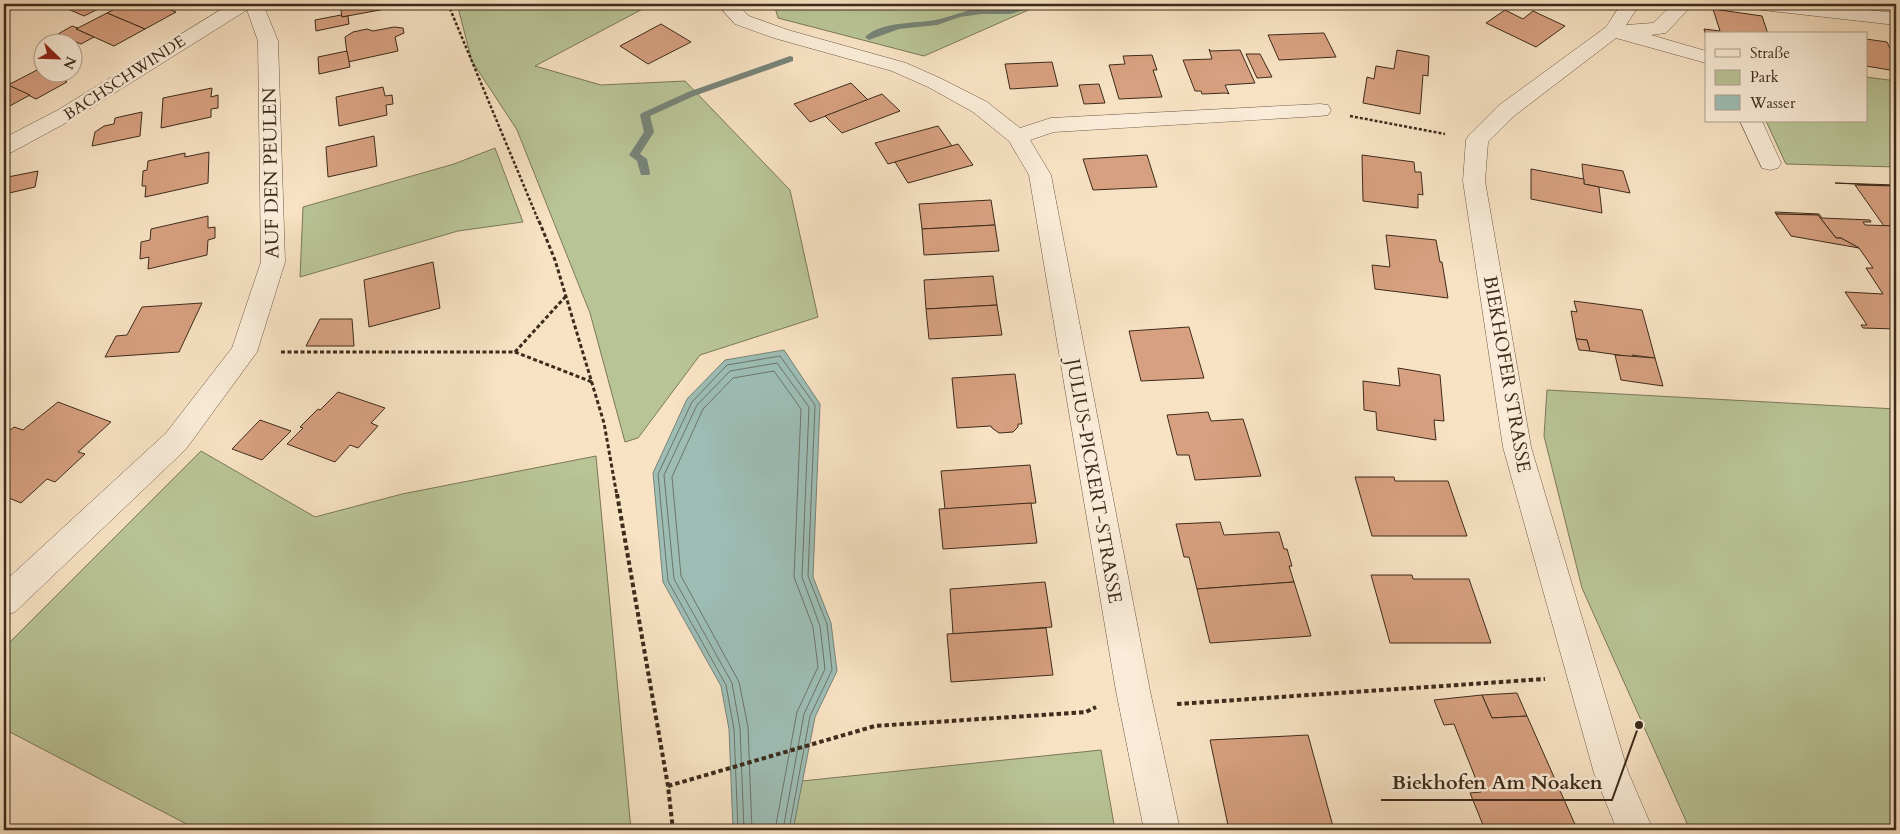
<svg xmlns="http://www.w3.org/2000/svg" width="1900" height="834" viewBox="0 0 1900 834" font-family="Cardo,serif">
	<rect width="100%" height="100%" fill="#f7e2c3"/>
	<filter id="stains"><feTurbulence type="fractalNoise" baseFrequency=".004" numOctaves="4"/><feColorMatrix values="0 0 0 0 .2 0 0 0 0 .09 0 0 0 0 .02 0 0 0 .5 -.17"/></filter>
	<radialGradient id="worn" r=".72"><stop offset=".6" stop-color="#630" stop-opacity="0"/><stop offset="1" stop-color="#630" stop-opacity=".3"/></radialGradient>
	<g fill="#b9c496" stroke="#7b7858">
		<polygon points="457,4 652,4 535,66 601,85 685,81 790,190 818,317 700,355 638,438 625,442 590,313 517,130 472,61"/>
		<polygon points="774,4 1208,4 1033,8 924,56 778,18"/>
		<polygon points="1866,77 1896,81 1896,167 1786,164 1766,121 1866,121"/>
		<polygon points="495,148 523,222 458,231 300,277 303,207 454,164"/>
		<polygon points="1547,390 1896,409 1896,830 1690,830 1582,588 1544,436"/>
		<polygon points="201,451 315,517 402,494 596,456 631,830 198,830 4,729 4,648"/>
		<polygon points="1101,750 1115,830 793,830 802,781"/>
	</g>
	<polygon fill="#9dbdb5" stroke="#778377" points="784,350 820,404 813,577 831,623 837,671 815,717 793,830 733,830 729,729 721,686 663,582 653,473 687,399 725,360"/>
	<g fill="none" stroke-linecap="round" stroke-linejoin="round">
		<g stroke="#6d7468" stroke-width="1">
			<polyline points="738,830 734,729 726,685 668,581 658,474 692,402 727,365 780,356 815,405 808,576 827,624 832,670 810,716 789,830"/>
			<polyline points="744,830 740,728 732,683 674,579 664,475 697,405 730,371 777,363 809,407 802,577 820,626 825,669 804,714 783,830"/>
			<polyline points="752,830 748,727 739,682 681,576 672,477 703,409 733,378 774,371 801,409 794,577 813,627 818,667 797,712 775,830"/>
		</g>
		<g fill="#778377" fill-rule="evenodd">
			<path d="M1031 4H1045L1010 14H981L960 17 937 25 899 29 869 40 865 37C882 21 913 24 935 20 951 17 965 10 980 8 999 7 1011 8 1031 4Z"/>
			<polygon points="790,56 793,57 793,61 694,96 650,116 654,132 640,154 647,159 650,173 649,175 641,175 637,161 629,155 644,132 640,115 642,113 688,92"/>
		</g>
	</g>
	<g fill="#d7a080" stroke="#3d2b1b">
		<polygon points="78,4 108,4 84,16 68,9"/>
		<polygon points="124,4 156,4 176,12 145,29 107,13"/>
		<polygon points="340,4 395,4 396,7 342,17"/>
		<polygon points="1864,4 1896,4 1896,7"/>
		<polygon points="1713,9 1762,16 1768,34 1706,34 1706,36 1704,29 1720,31"/>
		<polygon points="1505,10 1523,19 1533,11 1565,26 1536,47 1486,23"/>
		<polygon points="107,13 145,29 114,46 76,29"/>
		<polygon points="341,15 342,17 348,16 349,24 316,31 315,20"/>
		<polygon points="661,24 691,42 648,64 620,46"/>
		<polygon points="72,26 78,28 76,29 94,37 81,44 58,34"/>
		<polygon points="394,27 403,28 404,33 395,37 398,51 348,62 345,37 353,32 367,29 373,31"/>
		<polygon points="1324,33 1336,57 1279,60 1268,35"/>
		<polygon points="1866,39 1887,42 1896,61 1896,71 1866,66"/>
		<polygon points="1209,49 1211,51 1240,50 1255,83 1225,85 1229,94 1226,93 1202,94 1201,91 1195,91 1183,60 1212,59"/>
		<polygon points="1397,50 1429,56 1428,76 1423,75 1420,114 1363,103 1367,77 1374,79 1376,66 1394,69"/>
		<polygon points="347,51 350,67 319,74 318,57"/>
		<polygon points="1246,54 1260,54 1272,77 1257,78"/>
		<polygon points="1152,55 1157,70 1153,70 1162,97 1119,99 1109,65 1125,64 1123,56"/>
		<polygon points="1052,62 1058,86 1010,89 1005,64"/>
		<polygon points="39,69 42,72 47,72 67,82 36,99 8,85"/>
		<polygon points="4,83 8,85 30,95 4,109"/>
		<polygon points="851,83 868,100 810,122 794,104"/>
		<polygon points="1099,84 1105,103 1084,104 1079,85"/>
		<polygon points="383,87 385,96 392,95 393,104 386,105 387,115 339,126 336,97"/>
		<polygon points="212,88 211,97 218,95 218,108 211,109 211,117 161,128 163,98"/>
		<polygon points="882,94 900,111 842,133 825,116"/>
		<polygon points="142,112 140,136 92,146 95,132 104,126 114,124 115,118"/>
		<polygon points="938,126 952,146 888,164 875,143"/>
		<polygon points="374,136 377,166 328,177 326,147"/>
		<polygon points="958,144 973,165 908,183 895,162"/>
		<polygon points="209,152 208,183 145,197 146,186 142,186 143,171 147,170 148,161 185,153 185,157"/>
		<polygon points="1147,155 1157,187 1093,190 1083,159"/>
		<polygon points="1362,155 1414,162 1415,172 1421,172 1423,195 1418,194 1418,208 1363,201"/>
		<polygon points="1582,164 1623,171 1630,193 1584,184"/>
		<polygon points="1531,169 1584,179 1584,184 1599,187 1602,213 1531,199"/>
		<polygon points="38,171 35,187 5,194 8,177"/>
		<polygon points="1835,183 1896,185 1896,190 1893,186"/>
		<polygon points="1855,185 1893,186 1896,190 1896,226 1884,226"/>
		<polygon points="991,200 995,225 922,229 919,204"/>
		<polygon points="1775,212 1819,214 1822,218 1870,220 1871,222 1863,222 1865,225 1896,226 1896,329 1863,328 1861,325 1867,325 1845,292 1883,294 1866,268 1873,268 1859,248 1841,238 1836,238 1818,215 1776,214"/>
		<polygon points="1776,214 1818,215 1836,238 1841,238 1859,248 1791,236"/>
		<polygon points="208,216 208,228 215,227 215,238 208,240 207,255 148,269 149,257 140,259 141,242 150,240 151,229"/>
		<polygon points="995,225 999,251 924,255 922,229"/>
		<polygon points="1386,235 1436,240 1440,262 1442,262 1448,298 1375,289 1372,265 1390,267"/>
		<polygon points="433,262 440,308 369,327 364,280"/>
		<polygon points="993,276 997,305 926,309 924,280"/>
		<polygon points="1574,301 1642,310 1655,358 1632,355 1633,357 1590,351 1587,340 1576,339 1571,311 1577,312"/>
		<polygon points="202,303 179,352 105,357 116,336 127,335 142,307"/>
		<polygon points="997,305 1002,335 929,339 926,309"/>
		<polygon points="320,319 352,319 354,346 306,346"/>
		<polygon points="1189,327 1204,378 1141,381 1129,331"/>
		<polygon points="1576,339 1587,340 1590,351 1579,350"/>
		<polygon points="1615,355 1655,358 1663,386 1621,380"/>
		<polygon points="1398,368 1440,375 1444,421 1434,420 1436,440 1377,430 1376,412 1364,410 1363,381 1400,386"/>
		<polygon points="1015,374 1022,424 1018,424 1018,427 1013,432 999,433 992,428 991,426 957,428 952,378"/>
		<polygon points="338,392 385,408 371,423 378,426 358,448 350,445 335,462 287,444 303,428 300,427 318,409 320,410"/>
		<polygon points="58,402 111,422 78,452 85,454 55,482 47,479 21,503 4,496 4,435 14,427 23,430"/>
		<polygon points="1208,412 1211,421 1243,419 1261,476 1195,480 1189,455 1177,455 1167,415"/>
		<polygon points="260,420 291,431 262,460 232,449"/>
		<polygon points="1030,465 1036,503 945,509 941,471"/>
		<polygon points="1355,477 1394,477 1395,481 1448,481 1467,536 1372,536"/>
		<polygon points="1031,503 1037,543 943,549 939,509"/>
		<polygon points="1220,522 1224,535 1279,532 1284,549 1287,549 1292,566 1289,566 1294,582 1197,589 1189,557 1184,557 1176,524"/>
		<polygon points="1371,575 1412,575 1413,579 1469,579 1491,643 1390,643"/>
		<polygon points="1045,582 1052,627 953,634 950,589"/>
		<polygon points="1294,582 1311,636 1210,643 1197,589"/>
		<polygon points="1046,628 1053,675 951,682 947,634"/>
		<polygon points="1517,693 1527,716 1492,718 1482,695"/>
		<polygon points="1482,695 1492,718 1527,716 1577,829 1485,830 1470,793 1481,792 1454,724 1444,725 1434,700"/>
		<polygon points="1308,735 1334,830 1229,830 1210,740"/>
	</g>
	<g fill="none" stroke-linecap="round" stroke-linejoin="round">
		<g stroke="#6c5945" stroke-width="1">
			<g id="minor">
				<polygon points="230,4 263,4 278,41 285,262 257,352 186,449 15,612 4,616 4,582 166,433 232,348 261,262 258,41 247,10 73,119 12,152 4,154 4,138 58,110"/>
				<polygon points="717,4 737,4 749,16 788,30 906,63 942,79 987,102 1020,128 1051,118 1320,104 1328,105 1331,110 1328,115 1320,116 1054,132 1030,140 1051,175 1150,691 1180,830 1144,830 1116,691 1029,175 1009,141 973,112 928,87 892,71 774,38 735,24"/>
				<polygon points="1621,4 1640,4 1626,25 1653,23 1673,4 1693,4 1666,33 1651,35 1706,51 1706,63 1616,38 1514,116 1488,142 1485,181 1531,447 1628,772 1653,830 1617,830 1594,773 1503,447 1463,181 1466,140 1469,135 1498,106 1606,27"/>
				<polygon points="1752,4 1811,4 1896,13 1896,25 1762,10 1755,8"/>
				<polygon points="1740,121 1762,121 1781,163 1778,168 1770,170 1762,168"/>
			</g>
		</g>
		<g stroke="#3d2b1b" stroke-width="2.5" stroke-dasharray="3 2" stroke-linecap="butt">
			<polyline points="448,4 539,222"/>
			<polyline points="1350,116 1445,134"/>
		</g>
		<g stroke="#3d2b1b" stroke-width="3" stroke-dasharray="4 2.5" stroke-linecap="butt">
			<polyline points="539,221 555,260 604,423 617,496"/>
			<polyline points="281,352 515,352 592,382"/>
			<polyline points="515,352 566,296"/>
		</g>
		<g stroke="#3d2b1b" stroke-width="4" stroke-dasharray="4.5 3" stroke-linecap="butt">
			<polyline points="617,494 668,786 673,830"/>
			<polyline points="1177,704 1545,679"/>
			<polyline points="668,786 875,726 1086,712 1096,707"/>
		</g>
		<use href="#minor" fill="#faecd8" fill-rule="evenodd"/>
	</g>
	<g text-anchor="middle" stroke-width="5" stroke-linejoin="round" paint-order="stroke">
		<g font-size="16" fill="#3d2b1b" stroke="#faecd8">
			<text transform="translate(124 77) rotate(-33)" y="6">BACHSCHWINDE</text>
		</g>
		<g font-size="19" fill="#3d2b1b" stroke="#faecd8">
			<text transform="translate(270 173) rotate(-91)" y="7">AUF DEN PEULEN</text>
			<text transform="translate(1508 374) rotate(80)" y="7">BIEKHOFER STRASSE</text>
			<text transform="translate(1095 481) rotate(80)" y="7">JULIUS-PICKERT-STRASSE</text>
		</g>
	</g>
	<path fill="none" stroke="#3d2b1b" stroke-width="2" d="M1639 725L1612 800H1381"/>
	<circle fill="#3d2b1b" stroke="#faecd8" stroke-width="2" cx="1639" cy="725" r="5"/>
	<g font-size="20" text-anchor="middle" font-weight="bold" fill="#3d2b1b" stroke="#faecd8" stroke-width="5" stroke-linejoin="round" paint-order="stroke">
		<text x="1497" y="789">Biekhofen Am Noaken</text>
	</g>
	<rect width="1900" height="834" fill="none" stroke="#f7e2c3" stroke-width="20"/>
	<rect x="5" y="5" width="1890" height="824" fill="none" stroke="#3d2b1b" stroke-width="2.5"/>
	<rect x="10" y="10" width="1880" height="814" fill="none" stroke="#3d2b1b"/>
	<rect x="1705" y="32" width="162" height="90" fill="#faecd8" stroke="#ae9f8c"/>
	<rect x="1715" y="49" width="25" height="8" fill="#faecd8" stroke="#ae9f8c"/>
	<text x="1750" y="58" font-size="15" fill="#3d2b1b">Straße</text>
	<rect x="1715" y="70" width="25" height="15" fill="#b9c496" stroke="#ae9f8c"/>
	<text x="1750" y="82" font-size="15" fill="#3d2b1b">Park</text>
	<rect x="1715" y="95" width="25" height="15" fill="#9dbdb5" stroke="#ae9f8c"/>
	<text x="1750" y="108" font-size="15" fill="#3d2b1b">Wasser</text>
	<g transform="translate(58 58) rotate(113)"><circle r="24" fill="#faecd8" stroke="#ae9f8c"/>
	<path d="M0-4L9 19L0 12L-9 19Z" fill="#8f2418"/>
	<text y="-8" font-size="14" font-weight="bold" text-anchor="middle" fill="#3d2b1b">N</text>
	</g>
	<rect width="100%" height="100%" filter="url(#stains)"/>
	<rect width="100%" height="100%" fill="url(#worn)"/>
</svg>
